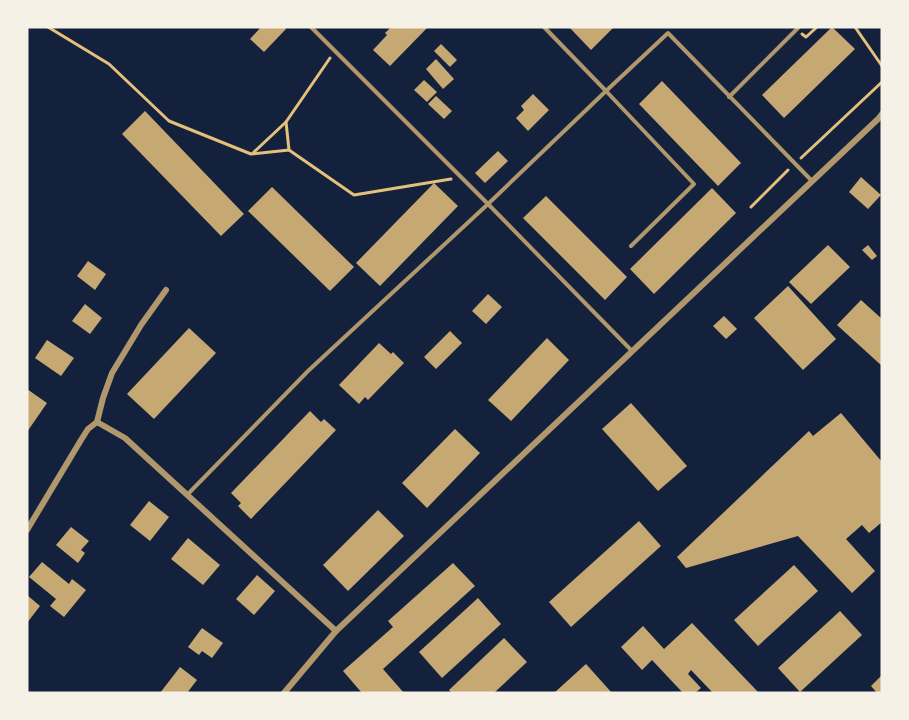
<svg xmlns="http://www.w3.org/2000/svg" width="909" height="720" viewBox="0 0 909 720" font-family="'PT Serif',serif">
	<rect width="100%" height="100%" fill="#14213d"/>
	<g fill="#c6a872">
		<polygon points="261,27 284,27 286,29 264,52 250,39"/>
		<polygon points="391,27 426,27 427,28 390,66 373,50 387,35 385,33"/>
		<polygon points="569,27 614,27 591,50"/>
		<polygon points="832,27 855,49 784,118 762,95"/>
		<polygon points="441,44 457,60 450,67 434,51"/>
		<polygon points="436,59 454,79 443,89 426,69"/>
		<polygon points="424,80 437,92 427,102 414,90"/>
		<polygon points="662,81 741,163 718,186 639,104"/>
		<polygon points="533,94 549,110 528,131 516,118 524,110 521,106"/>
		<polygon points="436,96 452,111 444,119 428,104"/>
		<polygon points="145,111 244,214 221,236 122,134"/>
		<polygon points="498,151 508,161 485,183 475,173"/>
		<polygon points="861,177 881,195 868,209 849,192"/>
		<polygon points="434,183 458,206 380,286 356,263"/>
		<polygon points="272,187 354,267 330,291 248,211"/>
		<polygon points="712,188 736,213 654,294 630,269"/>
		<polygon points="546,196 627,277 605,300 523,218"/>
		<polygon points="828,245 850,267 811,304 789,282"/>
		<polygon points="868,245 877,256 872,260 862,250"/>
		<polygon points="88,261 106,274 95,290 77,276"/>
		<polygon points="788,286 836,339 803,370 754,318"/>
		<polygon points="488,294 502,307 486,324 472,311"/>
		<polygon points="861,300 882,319 882,366 837,325"/>
		<polygon points="85,304 102,318 90,334 72,321"/>
		<polygon points="724,316 737,329 726,339 713,326"/>
		<polygon points="189,328 216,353 154,419 127,394"/>
		<polygon points="450,331 462,343 436,369 424,357"/>
		<polygon points="547,338 569,360 511,421 488,400"/>
		<polygon points="47,340 74,358 61,376 35,358"/>
		<polygon points="379,343 391,354 393,352 404,363 368,400 365,397 359,404 339,385"/>
		<polygon points="27,389 47,403 27,432"/>
		<polygon points="631,403 687,466 658,491 602,429"/>
		<polygon points="310,411 321,422 324,419 336,430 251,519 238,506 241,503 231,493"/>
		<polygon points="841,413 882,462 882,522 869,533 862,525 846,539 875,571 852,593 798,536 686,568 677,557 809,431 813,436"/>
		<polygon points="455,429 480,453 427,508 402,483"/>
		<polygon points="149,501 169,517 150,541 130,525"/>
		<polygon points="378,510 404,536 348,591 323,565"/>
		<polygon points="639,521 661,546 571,627 549,602"/>
		<polygon points="71,527 89,541 81,550 85,553 78,563 56,545"/>
		<polygon points="188,538 220,565 203,585 171,559"/>
		<polygon points="42,562 69,584 72,579 86,590 64,617 50,606 56,599 29,577"/>
		<polygon points="453,563 475,586 383,669 404,693 362,693 343,671 393,627 388,621"/>
		<polygon points="794,565 818,591 758,646 734,620"/>
		<polygon points="257,575 275,591 254,615 236,599"/>
		<polygon points="27,595 40,606 27,623"/>
		<polygon points="478,598 501,624 442,678 419,652"/>
		<polygon points="840,611 862,635 800,692 778,668"/>
		<polygon points="692,623 759,693 713,693 691,670 688,674 701,688 695,693 683,693 652,660 642,670 621,647 643,626 664,649"/>
		<polygon points="202,628 223,643 212,658 202,651 199,655 188,647"/>
		<polygon points="504,638 527,662 494,693 452,693 449,690"/>
		<polygon points="586,664 612,693 554,693"/>
		<polygon points="180,667 197,680 187,693 160,693"/>
		<polygon points="882,675 882,693 877,693 871,686"/>
	</g>
	<g fill="none" stroke-linecap="round" stroke-linejoin="round">
		<g stroke="#e5c07b" stroke-width="3">
			<polyline points="48,27 109,64 169,121 251,154 289,150 354,195 451,179"/>
			<polyline points="855,27 882,66"/>
			<polyline points="802,34 806,37 817,27"/>
			<polyline points="286,122 289,150"/>
			<polyline points="253,153 286,122 330,58"/>
			<polyline points="801,158 882,82"/>
			<polyline points="751,207 788,170"/>
		</g>
		<g stroke="#b1986c" stroke-width="4">
			<polyline points="311,27 488,204 632,351"/>
			<polyline points="729,97 799,27"/>
			<polyline points="631,246 694,184 606,91 668,33 812,181"/>
			<polyline points="187,495 308,371 488,204 606,91 544,27"/>
		</g>
		<g stroke="#b1986c" stroke-width="6">
			<polyline points="97,422 125,438 336,631"/>
			<polyline points="27,530 81,440 88,429 97,422 103,398 112,373 141,325 166,290"/>
			<polyline points="284,693 336,631 878,119 882,114"/>
		</g>
	</g>
	<rect width="909" height="720" fill="none" stroke="#f6f1e7" stroke-width="57"/>
</svg>
